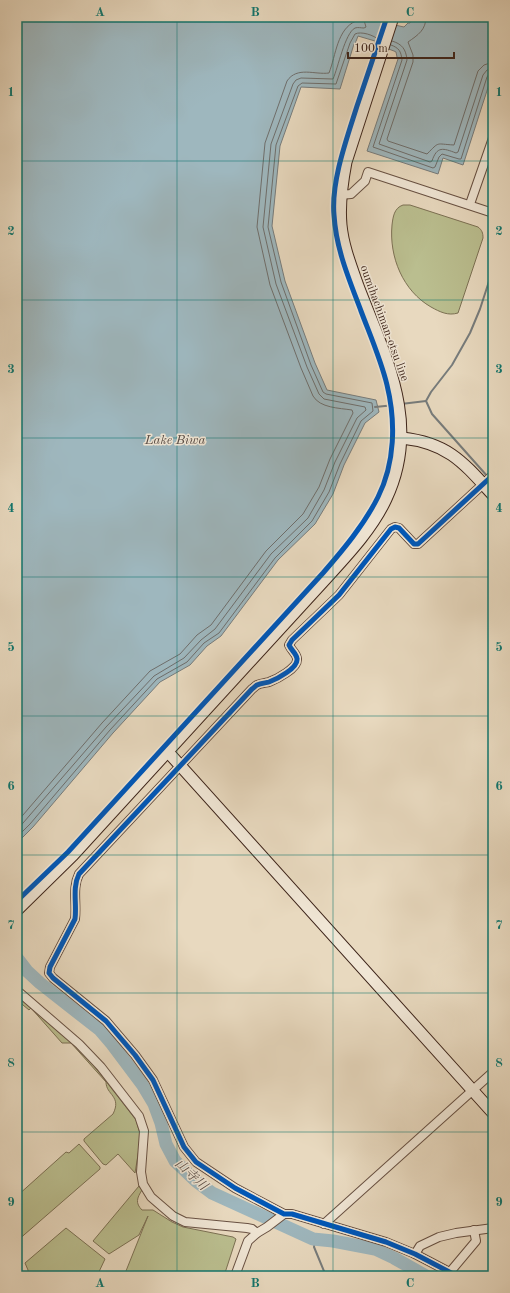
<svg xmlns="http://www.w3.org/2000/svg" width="510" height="1293" viewBox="0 0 510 1293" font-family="'Old Standard TT','Noto Serif JP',serif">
	<rect width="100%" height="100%" fill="#e8d9bf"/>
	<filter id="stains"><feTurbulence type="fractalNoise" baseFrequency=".005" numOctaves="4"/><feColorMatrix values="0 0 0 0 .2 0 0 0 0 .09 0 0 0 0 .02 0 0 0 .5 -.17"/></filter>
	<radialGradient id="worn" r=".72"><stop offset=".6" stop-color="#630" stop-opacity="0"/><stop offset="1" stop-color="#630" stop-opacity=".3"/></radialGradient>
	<g fill="#babe8f" stroke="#7c7154">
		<path d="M403 205H410L478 227C482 230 483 233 483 238L458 313C448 316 440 312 431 307 403 291 389 257 392 225 393 217 394 208 403 205Z"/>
		<path d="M17 996 69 1039 91 1062 136 1120 141 1137 135 1173 118 1154 106 1165 103 1164 84 1141V1139L113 1114C122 1096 106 1095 106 1082L71 1043H62L31 1008 29 1010 17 1000Z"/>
		<polygon points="79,1144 100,1167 100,1169 17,1241 17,1196 66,1152 69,1153"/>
		<path d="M139 1186 142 1190C137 1198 135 1203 142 1210H153L172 1222 183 1227 233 1237 236 1239 224 1276H124L148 1216 139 1235 109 1254 93 1241Z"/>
		<polygon points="66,1228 105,1259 97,1276 28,1276 28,1270 25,1263"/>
	</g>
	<polygon fill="#9eb7be" stroke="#777c7c" points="17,17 366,17 381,22 404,27 408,23 410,23 412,17 493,17 493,72 463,165 443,158 438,174 367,151 398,59 397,57 396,52 394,51 375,44 375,41 358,36 355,44 354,44 340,89 301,87 280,146 272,226 285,281 315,363 327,390 376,400 379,412 365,423 344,465 333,494 315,524 278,560 221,636 207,646 190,665 160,682 113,733 33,827 17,843"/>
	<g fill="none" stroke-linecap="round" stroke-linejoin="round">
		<g stroke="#6e6e6c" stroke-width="1">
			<path d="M426 17C426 30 418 35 408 42L413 55V62L387 139 388 141 427 154C440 141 435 144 454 145L478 71 484 65 493 62"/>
			<path d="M392 41C402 44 406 49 407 60L379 144 430 162 432 161C437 146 443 148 456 153L458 152 483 75 487 70 493 68"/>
			<path d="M391 45C399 48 401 51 402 60L373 147 433 168 435 167 439 157 442 154 459 159H461L487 77 489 74 493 73"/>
			<path d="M17 822 102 723 150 671 180 654 197 635 211 625 266 551 303 514 319 487 330 459 353 413 352 410C339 408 320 408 313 396L301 368 270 285 257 227 265 143 287 81C297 66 315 75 329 73 336 55 337 29 356 21L357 17"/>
			<path d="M17 830 106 727 154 676 184 658 201 640 215 629 271 554 308 518 324 490 335 462 357 418 366 410 365 407 324 399 319 394 307 367 276 284 263 227 271 144 293 84 296 80 301 78 333 79C338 68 345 33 355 28 358 27 361 28 364 28L366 27 363 17"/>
			<path d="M17 837 30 824 110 730 157 679 187 662 204 643 219 633 275 558 312 521 329 492 340 464 361 421 373 411 372 403 326 394 323 392 311 365 281 282 268 227 276 145 298 86 302 83 336 84 350 43 355 34C361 31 374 35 379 40"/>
		</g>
		<g stroke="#777c7c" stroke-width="2">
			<polyline points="426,401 431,392 452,365 470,333 480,309 493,269"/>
			<polyline points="426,401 432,414 488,477"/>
			<polyline points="401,404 426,401"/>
			<polyline points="375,407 395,405"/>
			<polyline points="315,1239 314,1247 326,1276"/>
		</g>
		<polyline stroke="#9eb7be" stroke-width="13" points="17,958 27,971 40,983 100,1030 112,1044 142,1084 154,1104 161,1123 166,1144 175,1161 196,1181 212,1193 313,1239 333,1241 375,1249 394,1258 426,1276"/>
		<g stroke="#685143" stroke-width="10">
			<g id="street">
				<polyline points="340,195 351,194 365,181 368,172 493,213"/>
				<polyline points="470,204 493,138"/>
				<polyline points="17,992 20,993 79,1044 101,1067 139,1116 144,1131 141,1172 143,1184 151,1197 173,1216 185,1222 247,1228 252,1229 257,1233"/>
				<polyline points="324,1224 493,1072"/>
				<polyline points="415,1254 420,1246 439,1237 456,1233 493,1228"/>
				<polyline points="450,1272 476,1241 474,1230"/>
				<polyline points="235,1276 248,1241 257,1233 267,1227 284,1214"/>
				<path d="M457 1276 415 1254 386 1242 292 1214H284L235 1188 196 1162 184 1147 153 1080 135 1055 106 1021 53 978 49 973 50 967 75 919C77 904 72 888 79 874L252 689C254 688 255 686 257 685 261 683 266 683 269 682 277 679 298 668 297 659 297 654 291 650 289 645L292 640 339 595 391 529 395 527 399 528 414 544H418L493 475"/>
			</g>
		</g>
		<g stroke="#3d241a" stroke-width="13">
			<g id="secondary">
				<path d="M402 438C448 443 463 462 493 495"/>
				<polyline points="168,752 493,1113"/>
				<path d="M17 910 73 855 330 574C351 551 373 527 386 499 422 423 385 357 358 286 351 266 343 246 341 225 339 204 342 183 346 162L393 17"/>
			</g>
		</g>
		<use href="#street" stroke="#f0e6d5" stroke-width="8"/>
		<use href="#secondary" stroke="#f0e6d5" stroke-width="11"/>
		<g stroke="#f0e6d5" stroke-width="8">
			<g id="cycleway">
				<path d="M17 901 68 852 323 573C343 550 364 525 378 497 395 463 396 422 387 385 381 360 370 335 361 311 349 279 336 249 334 215 331 181 347 138 357 106 367 76 377 47 387 17"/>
				<path d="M457 1276 415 1254 386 1242 292 1214H284L235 1188 196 1162 184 1147 153 1080 135 1055 106 1021 53 978 49 973 50 967 75 919C77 904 72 888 79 874L252 689C254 688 255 686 257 685 261 683 266 683 269 682 277 679 298 668 297 659 297 654 291 650 289 645L292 640 339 595 391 529 395 527 399 528 414 544H418L493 475"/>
			</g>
		</g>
		<use href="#cycleway" stroke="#0057b8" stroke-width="5"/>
	</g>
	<path fill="none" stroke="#0f766e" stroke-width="1" stroke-opacity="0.55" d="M177 17V1276M333 17V1276M17 161H493M17 300H493M17 438H493M17 577H493M17 716H493M17 855H493M17 993H493M17 1132H493"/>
	<g text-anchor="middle" stroke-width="3" stroke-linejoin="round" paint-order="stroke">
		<g font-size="12" fill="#3d241a" stroke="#f0e6d5">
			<text transform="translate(385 323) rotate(70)" y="4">oumihachiman-otsu line</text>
		</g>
		<g font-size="13" font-style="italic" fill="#554943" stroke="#f0e6d5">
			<text x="175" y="444">Lake Biwa</text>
			<text transform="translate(192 1174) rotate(43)" y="5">山寺川</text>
		</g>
	</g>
	<rect width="510" height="1293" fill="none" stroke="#e8d9bf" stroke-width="44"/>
	<path d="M348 52v6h106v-6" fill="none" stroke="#3d241a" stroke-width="2"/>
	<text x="354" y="52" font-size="12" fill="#3d241a" stroke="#f0e6d5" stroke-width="3" paint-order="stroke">100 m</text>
	<rect x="22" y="22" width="466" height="1249" fill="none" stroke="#0f766e" stroke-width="1.5"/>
	<g font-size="13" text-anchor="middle" font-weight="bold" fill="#0f766e">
		<text x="100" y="16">A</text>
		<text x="255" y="16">B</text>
		<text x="410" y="16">C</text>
		<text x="11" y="96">1</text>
		<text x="499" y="96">1</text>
		<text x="11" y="235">2</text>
		<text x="499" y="235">2</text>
		<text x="11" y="373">3</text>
		<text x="499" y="373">3</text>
		<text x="11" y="512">4</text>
		<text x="499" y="512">4</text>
		<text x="11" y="651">5</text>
		<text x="499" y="651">5</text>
		<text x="11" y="790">6</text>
		<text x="499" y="790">6</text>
		<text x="11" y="929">7</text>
		<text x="499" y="929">7</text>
		<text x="11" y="1067">8</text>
		<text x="499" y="1067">8</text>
		<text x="11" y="1206">9</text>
		<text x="499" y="1206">9</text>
		<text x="100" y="1287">A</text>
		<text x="255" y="1287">B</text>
		<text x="410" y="1287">C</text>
	</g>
	<rect width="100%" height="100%" filter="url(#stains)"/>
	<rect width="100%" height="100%" fill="url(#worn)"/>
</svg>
